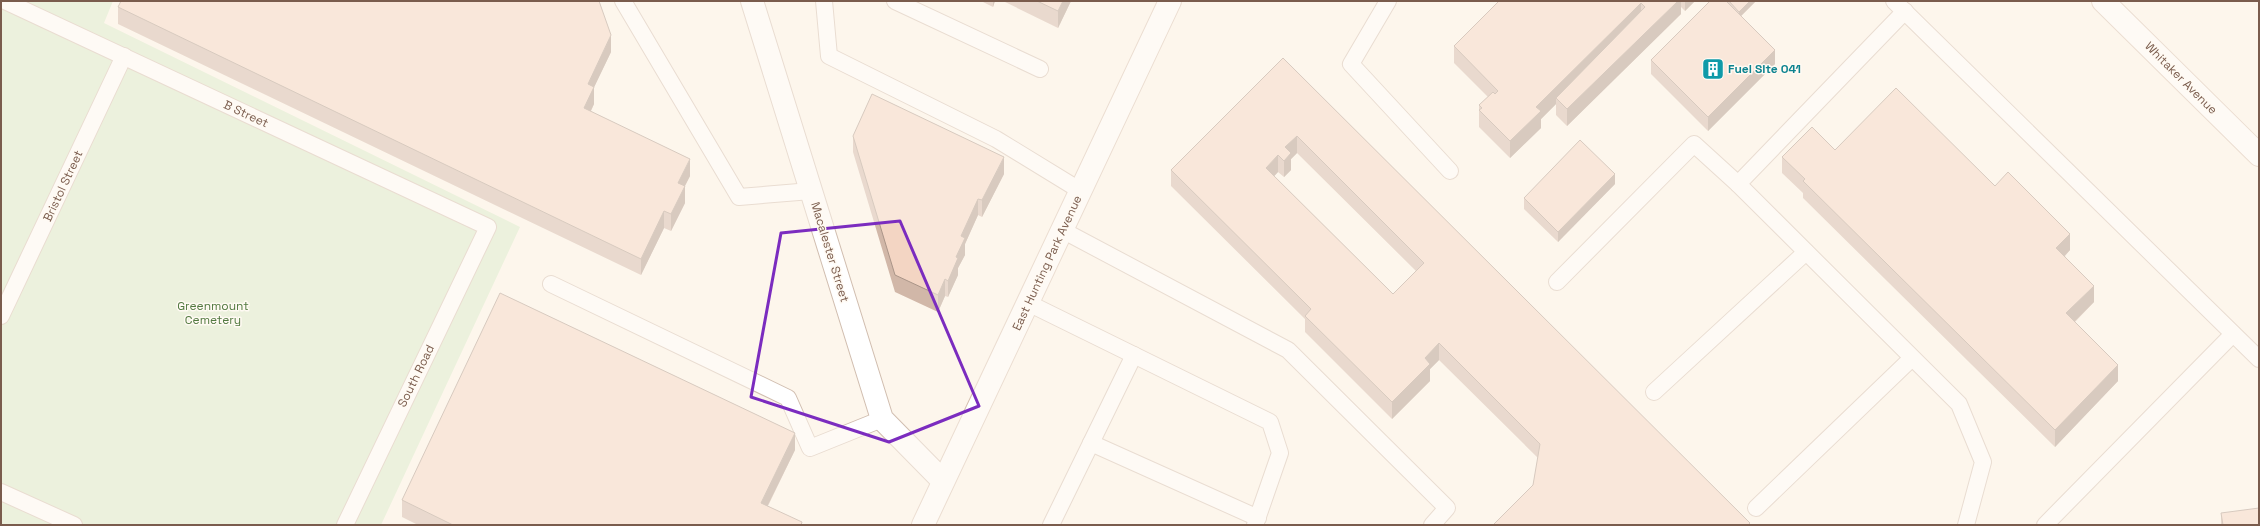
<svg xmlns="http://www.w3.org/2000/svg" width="2260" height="526" viewBox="0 0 2260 526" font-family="'Space Grotesk',sans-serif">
	<rect width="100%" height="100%" fill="#fdf6ec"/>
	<polygon fill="#d8ecc9" points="1,1 113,1 104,23 520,227 381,525 1,525"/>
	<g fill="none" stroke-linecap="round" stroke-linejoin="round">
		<g stroke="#d1beb0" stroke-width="18">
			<g id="lane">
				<polyline points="5,1 488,227 345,525"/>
				<polyline points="623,1 739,197 811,191"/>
				<polyline points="824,1 829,56 996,139 1081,191"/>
				<polyline points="895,1 1040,69"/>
				<polyline points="1388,1 1351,64 1450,171"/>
				<polyline points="1894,1 2259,359"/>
				<polyline points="1905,11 1738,184 1959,404 1983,462 1966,525"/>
				<polyline points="1062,230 1288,350 1447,508 1432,525"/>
				<polyline points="1557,282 1694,144 1738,184"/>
				<polyline points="551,284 788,398 810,448 882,419"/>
				<polyline points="1028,303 1270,422 1280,453 1255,525"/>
				<polyline points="1,316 124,56"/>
				<polyline points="1654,392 1806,252"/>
				<polyline points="1091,443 1258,518"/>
				<polyline points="1,492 74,525"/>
				<polyline points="1756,508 1912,358"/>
				<polyline points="1051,525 1134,355"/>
				<polyline points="2045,525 2233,334"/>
			</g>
		</g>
		<g stroke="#d1beb0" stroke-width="24">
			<polyline id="street" points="752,1 882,419 943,481"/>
		</g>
		<g stroke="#d6c0b0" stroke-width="24">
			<g id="secondary">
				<polyline points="2103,1 2259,155"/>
				<polyline points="923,525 1170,1"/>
			</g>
		</g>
		<use href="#lane" stroke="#fff" stroke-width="16"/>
		<use href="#street" stroke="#fff" stroke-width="22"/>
		<use href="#secondary" stroke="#fff" stroke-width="22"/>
	</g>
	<g fill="#d1b7a8" fill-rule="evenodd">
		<polygon points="981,1 995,1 993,7"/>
		<polygon points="1003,1 1071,1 1058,28"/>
		<polygon points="1499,1 1695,1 1685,11 1681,7 1681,14 1567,126 1556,115 1556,104 1541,119 1541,128 1510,158 1479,127 1479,105 1488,97 1454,63 1454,46"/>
		<polygon points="1710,1 1756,1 1741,16 1775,64 1708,131 1651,74 1651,60"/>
		<polygon points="118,7 611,52 594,87 594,104 591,111 690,176 685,186 685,203 671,231 664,228 641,275 118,24"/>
		<path d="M1283 58 1750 525 1533 485 1538 458 1439 360 1430 369V381L1392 419 1305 332V319L1171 186V170ZM1297 153 1416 271 1393 294 1274 176 1278 172 1284 177 1291 170V159Z"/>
		<polygon points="853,136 1004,174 982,217 978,215 965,244 965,255 958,268 958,275 948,297 945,296 938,312 895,292 853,152"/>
		<polygon points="1835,150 1995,186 2070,250 2065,256 2094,302 2075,322 2118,381 2055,447 1803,198 1803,193 1782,173 1782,157"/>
		<polygon points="1615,184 1558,242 1524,209 1524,198"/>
		<polygon points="795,450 768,506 802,525 418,525 402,517 402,500"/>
		<polygon points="2221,513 2259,525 2221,525"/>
	</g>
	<g fill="#aa9588">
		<polygon points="993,1 995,1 993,7"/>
		<polygon points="1063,1 1071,1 1058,28 1058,11"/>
		<polygon points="1678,1 1681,1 1681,14 1567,126 1567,109"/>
		<polygon points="1685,1 1695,1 1685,11"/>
		<polygon points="1750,1 1756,1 1739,18 1739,12"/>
		<polygon points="1641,3 1641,20 1556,98 1556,104 1541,119 1541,128 1510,158 1510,141 1536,107"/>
		<polygon points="611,35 611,52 588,100 588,84"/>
		<polygon points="1775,50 1775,64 1708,131 1708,117"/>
		<polygon points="594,87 594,104 584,125 584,108"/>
		<polygon points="1297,136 1297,153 1291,159 1291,170 1284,177 1284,161 1285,147"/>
		<polygon points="1278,155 1278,172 1266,185 1266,168"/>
		<polygon points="1004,157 1004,174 982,217 982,200"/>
		<polygon points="690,159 690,176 678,199 678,183"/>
		<polygon points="1615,174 1615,184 1558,242 1558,232"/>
		<polygon points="685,186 685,203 671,231 671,214"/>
		<polygon points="978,199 978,215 965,244 965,255 958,268 958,275 948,297 948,281 956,257 961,236"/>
		<polygon points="664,211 664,228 641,275 641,259"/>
		<polygon points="2070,234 2070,250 2056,265 2056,248"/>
		<polygon points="945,279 945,296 938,312 938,295"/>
		<polygon points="2094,286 2094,302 2066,330 2066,313"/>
		<polygon points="1439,343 1439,360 1430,369 1430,381 1392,419 1392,402 1425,358"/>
		<polygon points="2118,365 2118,381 2055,447 2055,430"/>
		<polygon points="795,433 795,450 761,519 761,503"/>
	</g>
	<g fill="#f3d5c3" stroke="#aa9588" fill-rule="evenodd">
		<polygon points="121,1 599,1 611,35 588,84 594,87 584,108 690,159 678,183 685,186 671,214 664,211 641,259 118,7"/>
		<polygon points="1037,1 1063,1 1058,11"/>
		<polygon points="1499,1 1678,1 1567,109 1556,98 1645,7 1641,3 1536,107 1541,111 1510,141 1479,110 1482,108 1479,105 1493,92 1495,94 1498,91 1454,46"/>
		<polygon points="1710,1 1728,1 1727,2 1775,50 1708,117 1651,60"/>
		<polygon points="1729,1 1750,1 1739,12"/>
		<path d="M1283 58 1750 523 1748 525H1493L1533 485 1540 444 1439 343 1425 358 1430 364 1392 402 1305 316 1311 309 1171 170ZM1297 136 1424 263 1393 294 1266 168 1278 155 1284 161 1291 153 1285 147Z"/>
		<polygon points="1896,88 1995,186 2008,172 2070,234 2056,248 2094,286 2066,313 2118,365 2055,430 1803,181 1805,179 1782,157 1812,127 1835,150"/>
		<polygon points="872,94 1004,157 982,200 978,199 961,236 965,238 956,257 958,258 948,281 945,279 938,295 895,275 853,136"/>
		<polygon points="1580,140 1615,174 1558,232 1524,198"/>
		<polygon points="500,293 795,433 761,503 802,522 801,525 453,525 402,500"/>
		<polygon points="2259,508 2259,525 2223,525 2221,513"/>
	</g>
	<path d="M0 0H2260V526H0ZM900 221 979 406 889 442 751 397 781 233Z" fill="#fdf6ec" fill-opacity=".55" fill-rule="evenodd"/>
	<path fill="none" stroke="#7b2cbf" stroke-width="3" stroke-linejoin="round" d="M900 221 979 406 889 442 751 397 781 233Z"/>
	<defs>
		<g id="building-square" transform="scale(1.15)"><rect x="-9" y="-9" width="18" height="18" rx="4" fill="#0f9aa8" stroke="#fffaf3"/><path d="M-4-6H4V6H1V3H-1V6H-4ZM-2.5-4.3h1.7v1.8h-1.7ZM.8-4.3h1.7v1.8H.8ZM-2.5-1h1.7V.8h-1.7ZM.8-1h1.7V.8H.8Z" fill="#fff"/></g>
	</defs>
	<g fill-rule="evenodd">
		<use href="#building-square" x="1713" y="69"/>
	</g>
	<g text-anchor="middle" stroke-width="3" stroke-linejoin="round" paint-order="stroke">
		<g font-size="12" font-weight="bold" fill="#0d838f" stroke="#fffaf3" text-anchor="start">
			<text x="1728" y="73">Fuel Site 041</text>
		</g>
		<g font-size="12" fill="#7a5c4d" stroke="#fffaf3">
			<text transform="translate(2181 78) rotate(45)" y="4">Whitaker Avenue</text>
			<text transform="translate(246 114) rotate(25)" y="4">B Street</text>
			<text transform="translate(63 186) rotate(-65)" y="4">Bristol Street</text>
			<text transform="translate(830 252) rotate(73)" y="4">Macalester Street</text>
			<text transform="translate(1047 263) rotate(-65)" y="4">East Hunting Park Avenue</text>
			<text transform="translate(416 376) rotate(-64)" y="4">South Road</text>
		</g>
		<g font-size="12" fill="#537a41" stroke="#fffaf3">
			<text x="213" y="310">Greenmount<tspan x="213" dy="14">Cemetery</tspan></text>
		</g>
	</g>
	<rect width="2260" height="526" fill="none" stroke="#7a5c4d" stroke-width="4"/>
</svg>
